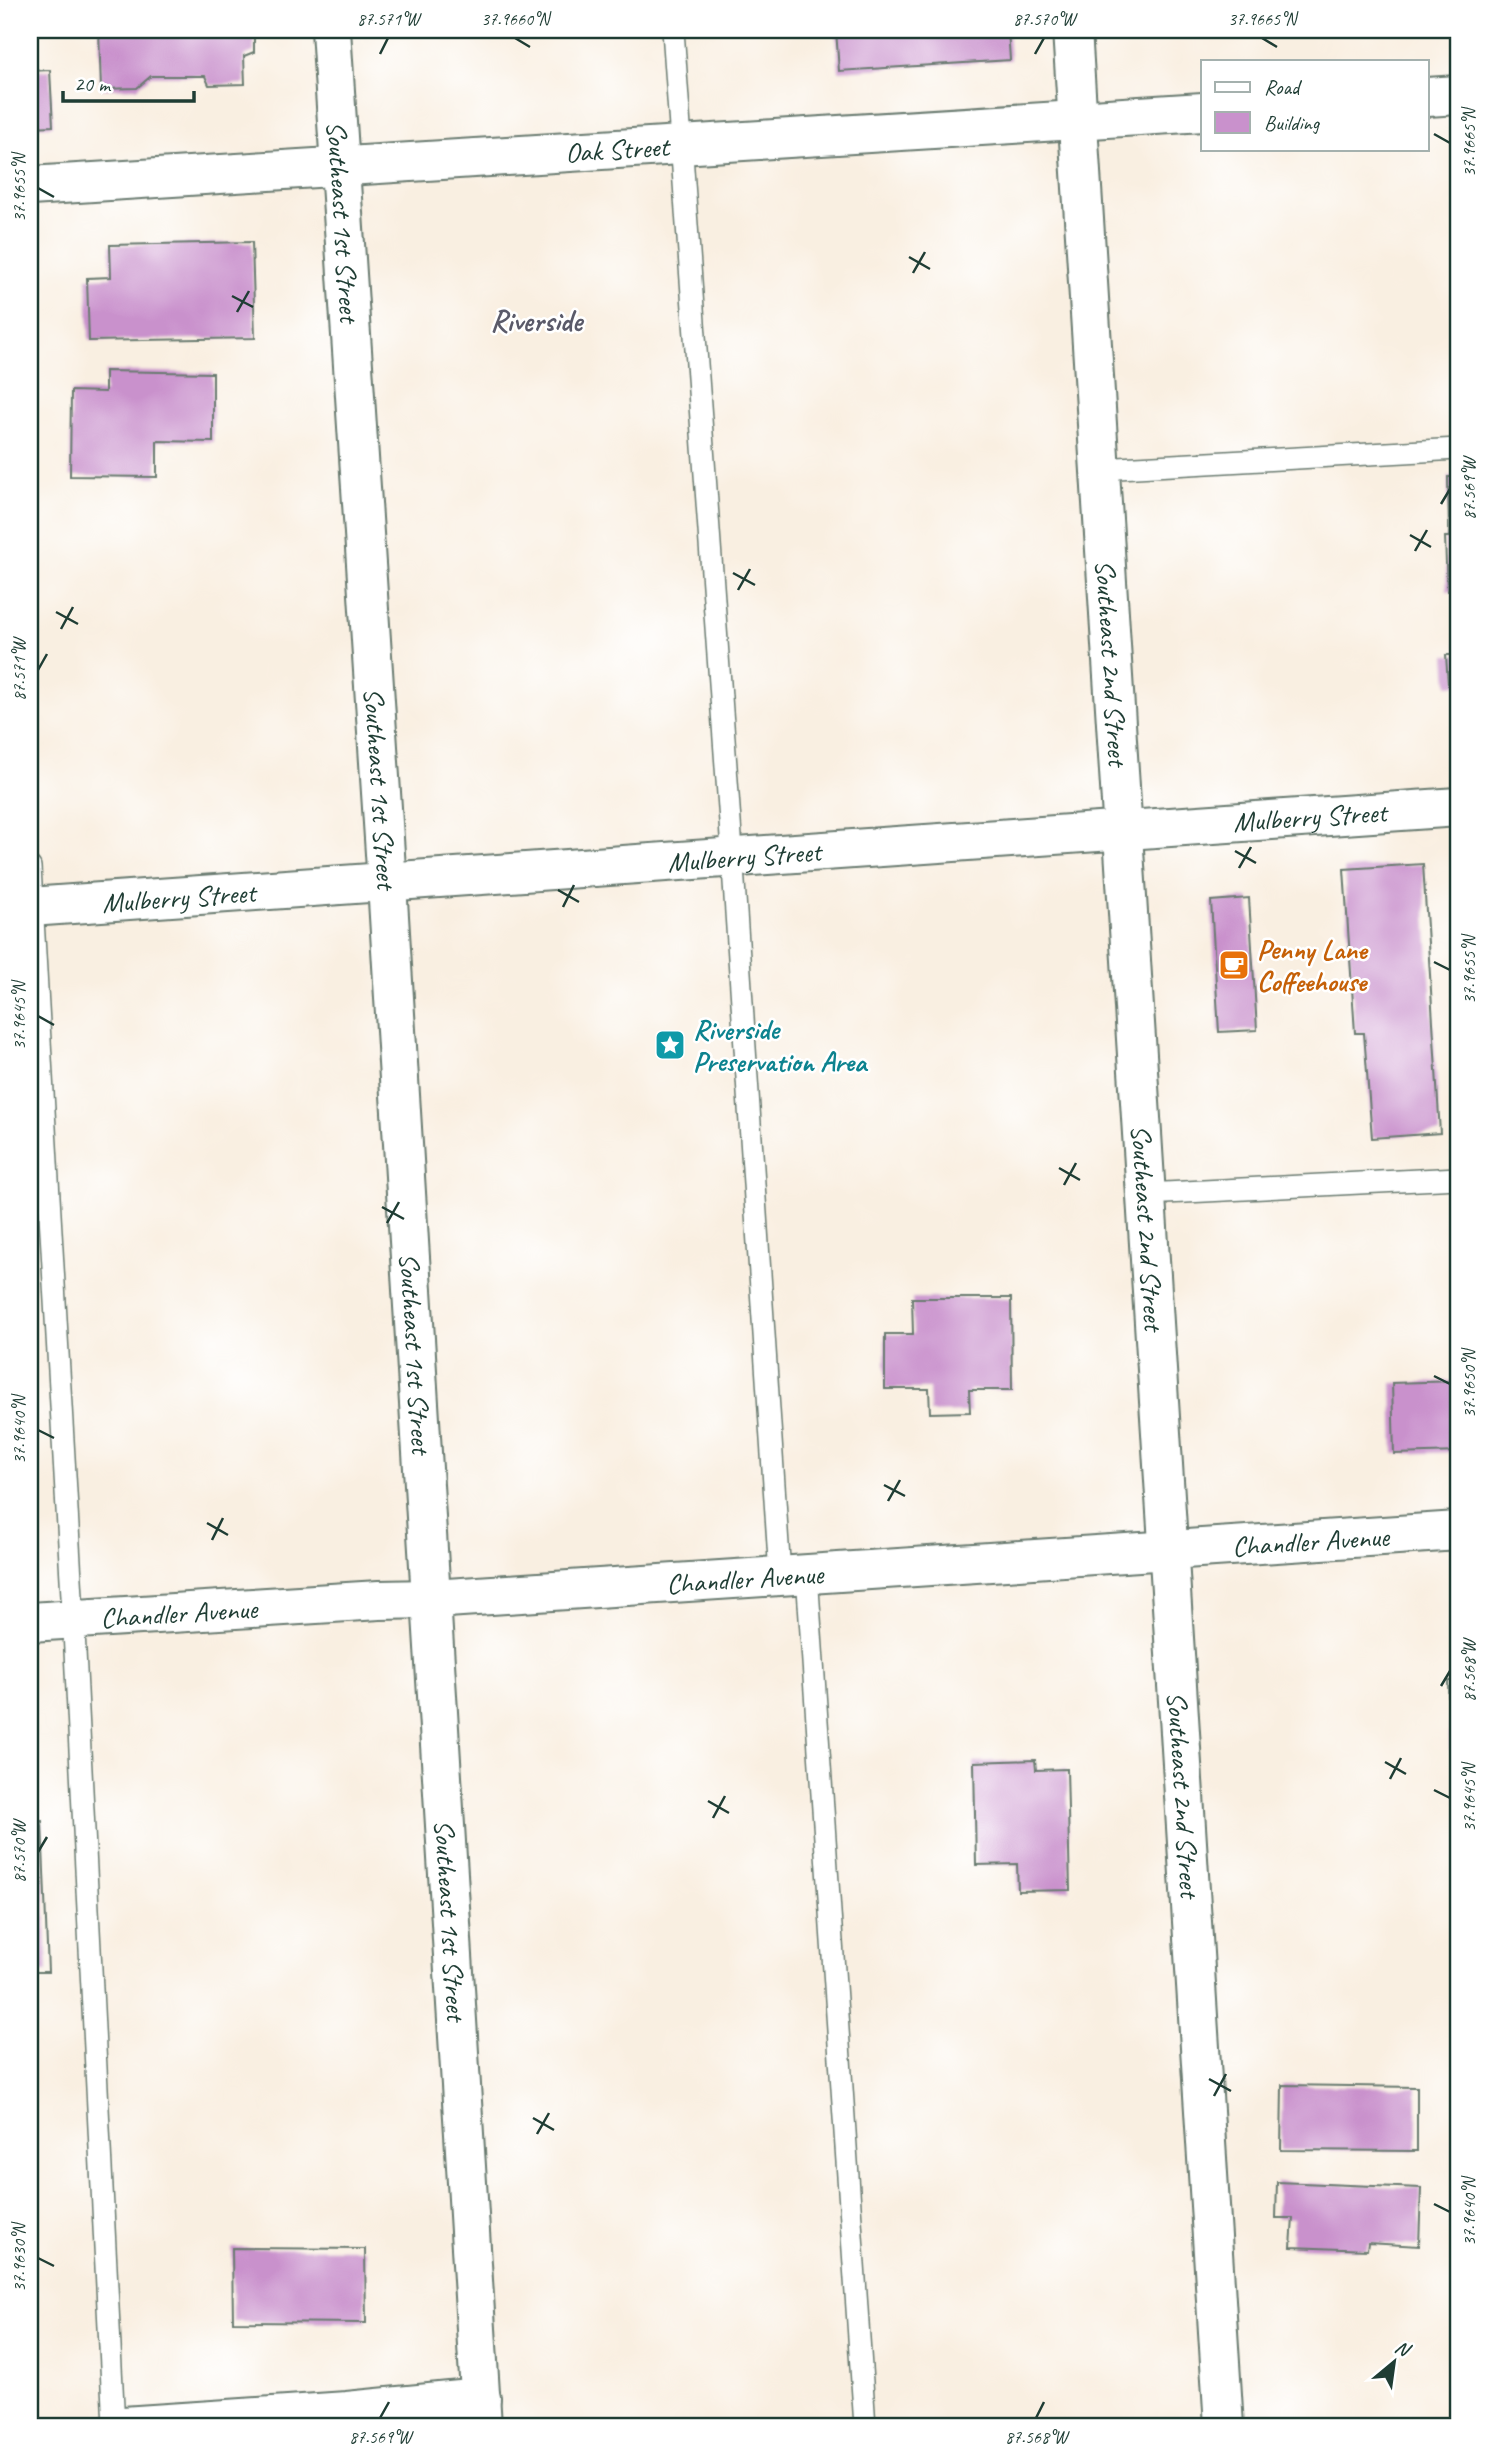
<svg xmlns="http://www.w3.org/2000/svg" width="1488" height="2456" viewBox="0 0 1488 2456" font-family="Caveat,sans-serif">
	<rect width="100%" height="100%" fill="#fff"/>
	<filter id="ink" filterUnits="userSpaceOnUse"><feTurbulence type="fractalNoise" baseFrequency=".0143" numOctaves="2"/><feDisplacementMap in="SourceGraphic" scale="14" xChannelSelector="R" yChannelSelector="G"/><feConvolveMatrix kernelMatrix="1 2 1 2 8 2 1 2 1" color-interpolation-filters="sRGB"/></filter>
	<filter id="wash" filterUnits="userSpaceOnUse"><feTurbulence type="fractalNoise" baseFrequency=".00686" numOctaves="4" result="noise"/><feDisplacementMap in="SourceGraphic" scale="28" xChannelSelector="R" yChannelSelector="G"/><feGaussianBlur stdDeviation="1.57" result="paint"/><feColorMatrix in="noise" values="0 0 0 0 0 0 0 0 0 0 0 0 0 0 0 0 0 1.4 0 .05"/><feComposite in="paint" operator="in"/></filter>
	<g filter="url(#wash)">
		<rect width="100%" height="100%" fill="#f9efe1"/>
		<g id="blocks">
			<g fill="#c991cc">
				<polygon points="99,30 254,30 254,52 244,56 245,84 209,85 205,76 151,76 137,88 101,89"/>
				<polygon points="836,30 1008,30 1010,60 839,71"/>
				<polygon points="50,70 53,126 30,127 30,71"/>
				<polygon points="252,242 255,338 89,341 87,278 111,277 110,245"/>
				<polygon points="105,371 213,373 213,442 157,441 157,477 70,476 71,391 105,392"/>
				<polygon points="1448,477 1458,477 1458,647 1456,647 1454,590 1447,591 1445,537 1449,537"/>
				<polygon points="1446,655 1458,655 1458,684 1448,685"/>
				<polygon points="1423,864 1440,1133 1372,1138 1364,1033 1355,1033 1344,869"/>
				<polygon points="1249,898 1257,1030 1219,1032 1211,901"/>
				<polygon points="912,1298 1011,1298 1012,1390 969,1390 970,1412 930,1413 929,1389 885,1389 885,1334 913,1334"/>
				<polygon points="1458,1381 1458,1452 1394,1454 1392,1383"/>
				<polygon points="1448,1681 1458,1681 1458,1750 1450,1750"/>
				<polygon points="1035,1760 1036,1770 1067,1769 1070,1890 1018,1891 1017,1864 976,1865 974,1762"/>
				<polygon points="30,1821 42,1821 48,1972 30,1972"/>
				<polygon points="1282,2085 1417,2087 1417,2151 1281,2150"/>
				<polygon points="1277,2182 1421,2188 1419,2246 1368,2243 1367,2250 1291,2247 1293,2218 1276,2218"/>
				<polygon points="232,2248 365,2249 366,2323 233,2322"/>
			</g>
		</g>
	</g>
	<g filter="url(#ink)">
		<use href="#blocks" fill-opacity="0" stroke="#6b7b71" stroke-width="2"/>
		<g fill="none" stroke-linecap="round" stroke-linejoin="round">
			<g stroke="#6b7b71" stroke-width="24">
				<g id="service">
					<polyline points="673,30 730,822 780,1575"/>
					<polyline points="1100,469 1458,449"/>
					<polyline points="30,867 74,1631 114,2426"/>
					<polyline points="1146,1194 1458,1178"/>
					<polyline points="807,1574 865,2426"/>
				</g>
			</g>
			<g stroke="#6b7b71" stroke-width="42">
				<g id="minor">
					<path id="s1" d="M331 30 387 884 482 2426"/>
					<polyline points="1427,97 1458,95"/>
					<path id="s2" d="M30 186 1203 112"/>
					<path id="s3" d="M30 1622 379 1600 432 1599 1458 1531"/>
					<polyline points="123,2426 347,2411 481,2398"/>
				</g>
			</g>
			<g stroke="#6b7b71" stroke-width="42">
				<g id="tertiary">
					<path id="s4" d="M1072 30 1224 2426"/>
					<path id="s5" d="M30 907C506 876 982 836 1458 807"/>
				</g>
			</g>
			<use href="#service" stroke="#fff" stroke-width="21"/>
			<use href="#minor" stroke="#fff" stroke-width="38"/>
			<use href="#tertiary" stroke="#fff" stroke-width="38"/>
		</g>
	</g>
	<path fill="none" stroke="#1f3d34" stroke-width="2.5" d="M515 38 530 47M1262 38 1277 47M380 54 388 38M1035 54 1044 38M1434 134 1450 143M38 188 54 197M909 257 930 269M913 273 925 252M232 296 253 307M237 312 249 291M1441 504 1450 489M1410 535 1431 547M1415 551 1427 530M733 573 755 585M738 590 750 569M56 612 78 624M61 629 73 607M38 670 47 654M1235 851 1256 863M1239 868 1251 847M558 890 579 902M563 907 574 885M1434 962 1450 970M38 1016 54 1025M1059 1168 1080 1180M1064 1185 1076 1163M382 1207 404 1219M387 1223 399 1202M1434 1376 1450 1384M38 1430 54 1438M884 1485 905 1496M888 1501 900 1480M207 1523 228 1535M212 1540 223 1518M1441 1686 1450 1671M1385 1762 1406 1774M1390 1779 1401 1758M1434 1790 1450 1798M708 1801 729 1813M713 1818 725 1796M38 1852 47 1837M1209 2079 1231 2091M1214 2096 1226 2074M533 2118 554 2130M537 2134 549 2113M1434 2204 1450 2212M38 2258 54 2266M380 2418 389 2402M1036 2418 1044 2402"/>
	<defs>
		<g id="cafe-square" transform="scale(1.575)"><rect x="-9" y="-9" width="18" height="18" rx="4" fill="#e8710a" stroke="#fff"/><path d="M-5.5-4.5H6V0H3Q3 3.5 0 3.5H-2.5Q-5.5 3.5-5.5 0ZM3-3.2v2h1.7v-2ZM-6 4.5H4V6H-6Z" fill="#fff"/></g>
		<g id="sight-square" transform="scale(1.575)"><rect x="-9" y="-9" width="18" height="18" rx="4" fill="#0f9aa8" stroke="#fff"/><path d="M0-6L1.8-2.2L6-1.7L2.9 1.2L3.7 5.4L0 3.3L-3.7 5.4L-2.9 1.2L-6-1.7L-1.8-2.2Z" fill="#fff"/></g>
	</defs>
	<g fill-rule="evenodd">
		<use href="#cafe-square" x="1234" y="965"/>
		<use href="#sight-square" x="670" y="1045"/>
	</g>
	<g text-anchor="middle" stroke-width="5" stroke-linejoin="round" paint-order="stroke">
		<g font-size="28" fill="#1f3d34" stroke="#fff">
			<text dy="10" stroke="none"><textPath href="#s2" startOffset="588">Oak Street</textPath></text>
			<text dy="10" stroke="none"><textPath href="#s1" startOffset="192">Southeast 1st Street</textPath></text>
			<text dy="10" stroke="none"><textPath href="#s4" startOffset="634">Southeast 2nd Street</textPath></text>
			<text dy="10" stroke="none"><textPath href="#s1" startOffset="760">Southeast 1st Street</textPath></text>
			<text dy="10" stroke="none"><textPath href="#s5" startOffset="1283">Mulberry Street</textPath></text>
			<text dy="10" stroke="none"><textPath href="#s5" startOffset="716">Mulberry Street</textPath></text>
			<text dy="10" stroke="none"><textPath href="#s5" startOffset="149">Mulberry Street</textPath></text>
			<text dy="10" stroke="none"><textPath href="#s4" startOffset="1200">Southeast 2nd Street</textPath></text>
			<text dy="10" stroke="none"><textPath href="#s1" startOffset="1326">Southeast 1st Street</textPath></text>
			<text dy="10" stroke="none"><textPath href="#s3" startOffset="1283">Chandler Avenue</textPath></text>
			<text dy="10" stroke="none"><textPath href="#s3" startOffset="716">Chandler Avenue</textPath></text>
			<text dy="10" stroke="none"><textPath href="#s3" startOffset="149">Chandler Avenue</textPath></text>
			<text dy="10" stroke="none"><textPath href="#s4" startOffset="1768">Southeast 2nd Street</textPath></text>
			<text dy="10" stroke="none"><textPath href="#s1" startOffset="1894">Southeast 1st Street</textPath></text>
		</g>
		<g font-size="28" font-weight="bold" fill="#c56008" stroke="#fff" text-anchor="start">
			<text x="1257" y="959">Penny Lane<tspan x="1257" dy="32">Coffeehouse</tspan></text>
		</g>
		<g font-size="28" font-weight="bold" fill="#0d838f" stroke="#fff" text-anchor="start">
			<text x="693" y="1039">Riverside<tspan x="693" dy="32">Preservation Area</tspan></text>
		</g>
		<g font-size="30" font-weight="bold" fill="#5a5a69" stroke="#fff">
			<text x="536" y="331">Riverside</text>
		</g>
	</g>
	<rect width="1488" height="2456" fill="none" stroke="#fff" stroke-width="77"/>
	<rect x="1201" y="60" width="228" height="91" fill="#ffffff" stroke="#a5b1ae" stroke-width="2"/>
	<rect x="1215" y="82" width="35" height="10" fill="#ffffff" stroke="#a5b1ae" stroke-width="2"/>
	<text x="1264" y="94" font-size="21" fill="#1f3d34">Road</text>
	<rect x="1215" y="112" width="35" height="21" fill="#c991cc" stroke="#a5b1ae" stroke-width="2"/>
	<text x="1264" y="130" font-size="21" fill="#1f3d34">Building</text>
	<g transform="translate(1394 2362) rotate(29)" stroke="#ffffff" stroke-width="5" paint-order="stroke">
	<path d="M0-5L12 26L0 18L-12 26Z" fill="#1f3d34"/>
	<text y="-10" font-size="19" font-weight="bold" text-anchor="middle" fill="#1f3d34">N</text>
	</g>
	<path d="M63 91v10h131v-10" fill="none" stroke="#1f3d34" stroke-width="3.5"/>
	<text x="74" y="91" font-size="21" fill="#1f3d34" stroke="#ffffff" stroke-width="5" paint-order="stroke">20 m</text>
	<rect x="38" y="38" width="1412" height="2380" fill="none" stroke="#1f3d34" stroke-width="2.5"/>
	<g font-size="18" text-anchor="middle" fill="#1f3d34">
		<text x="388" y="25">87.571°W</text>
		<text x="515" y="25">37.9660°N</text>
		<text x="1044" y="25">87.570°W</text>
		<text x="1262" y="25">37.9665°N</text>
		<text transform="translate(1469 143) rotate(-90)" y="6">37.9665°N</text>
		<text transform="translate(19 188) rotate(-90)" y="6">37.9655°N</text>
		<text transform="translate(1469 489) rotate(-90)" y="6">87.569°W</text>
		<text transform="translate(19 670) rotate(-90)" y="6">87.571°W</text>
		<text transform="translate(1469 970) rotate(-90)" y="6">37.9655°N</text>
		<text transform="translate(19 1016) rotate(-90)" y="6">37.9645°N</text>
		<text transform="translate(1469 1384) rotate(-90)" y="6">37.9650°N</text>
		<text transform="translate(19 1430) rotate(-90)" y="6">37.9640°N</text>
		<text transform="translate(1469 1671) rotate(-90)" y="6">87.568°W</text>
		<text transform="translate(1469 1798) rotate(-90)" y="6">37.9645°N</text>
		<text transform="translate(19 1852) rotate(-90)" y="6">87.570°W</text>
		<text transform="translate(1469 2212) rotate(-90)" y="6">37.9640°N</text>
		<text transform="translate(19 2258) rotate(-90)" y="6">37.9630°N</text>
		<text x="380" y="2443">87.569°W</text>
		<text x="1036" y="2443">87.568°W</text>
	</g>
</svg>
